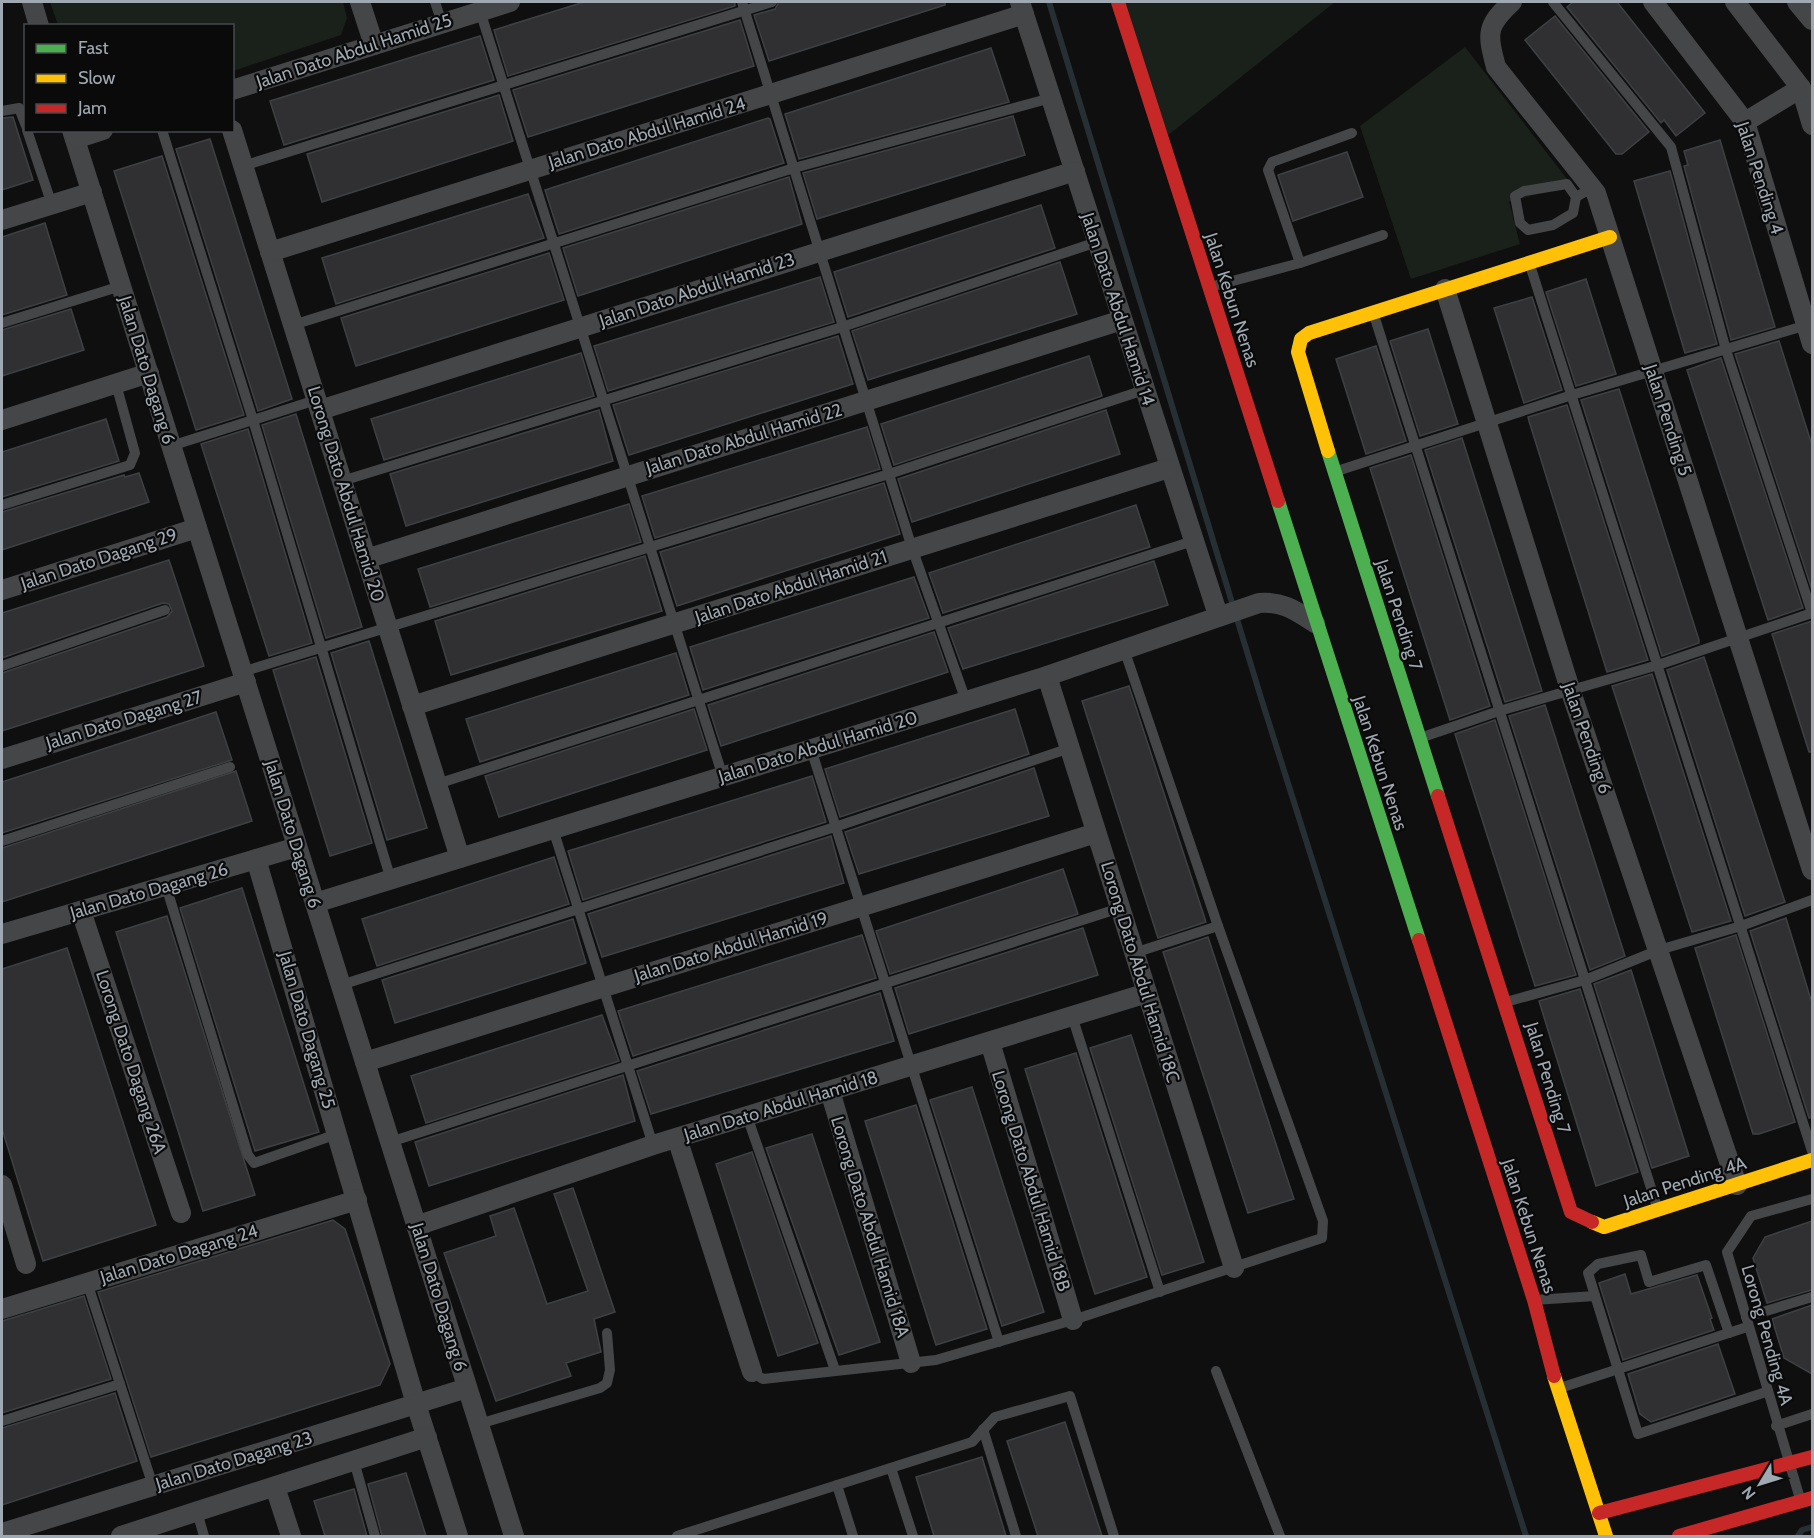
<svg xmlns="http://www.w3.org/2000/svg" width="1814" height="1538" viewBox="0 0 1814 1538" font-family="Cabin,sans-serif">
	<rect width="100%" height="100%" fill="#0f0f10"/>
	<g fill="#1a201a">
		<polygon points="50,2 343,2 347,18 341,35 233,71 232,26 58,25"/>
		<polygon points="1121,2 1335,2 1162,140"/>
		<polygon points="1465,47 1571,184 1509,202 1520,244 1411,279 1360,126"/>
	</g>
	<g fill="none" stroke-linecap="round" stroke-linejoin="round">
		<g stroke="#262f33" stroke-width="6">
			<polyline points="1049,2 1262,701 1526,1536"/>
			<polyline points="1798,1536 1802,1530 1812,1527"/>
		</g>
	</g>
	<g fill="#303032" stroke="#3e4144" stroke-width="1.5">
		<polygon points="584,2 735,2 735,6 508,76 494,30"/>
		<polygon points="779,2 945,2 945,5 769,61 754,15 775,9"/>
		<polygon points="1573,2 1617,2 1705,113 1676,136 1664,120 1661,123 1567,7"/>
		<polygon points="1555,16 1649,132 1622,154 1616,154 1525,40"/>
		<polygon points="740,20 754,66 528,137 513,90"/>
		<polygon points="480,36 494,80 284,145 270,101"/>
		<polygon points="991,48 1009,102 799,159 785,114"/>
		<polygon points="499,95 513,141 322,202 307,154"/>
		<polygon points="1013,116 1025,155 817,219 803,173"/>
		<polygon points="13,117 33,180 2,190 2,118"/>
		<polygon points="768,118 770,119 784,163 559,234 545,190"/>
		<polygon points="210,139 292,399 258,411 176,149"/>
		<polygon points="1720,140 1775,327 1731,340 1684,166 1688,165 1684,151"/>
		<polygon points="1347,152 1363,197 1293,221 1278,175"/>
		<polygon points="162,156 244,415 196,430 114,171"/>
		<polygon points="1670,171 1717,344 1685,353 1634,181"/>
		<polygon points="789,177 802,224 578,296 563,248"/>
		<polygon points="528,194 544,238 336,304 322,258"/>
		<polygon points="1041,205 1055,248 848,317 834,272"/>
		<polygon points="45,223 67,295 2,315 2,237"/>
		<polygon points="549,253 564,300 356,366 341,318"/>
		<polygon points="1060,262 1077,314 868,380 852,331"/>
		<polygon points="820,277 834,322 608,391 594,346"/>
		<polygon points="1586,279 1616,374 1576,386 1546,292"/>
		<polygon points="1532,297 1562,390 1524,403 1494,308"/>
		<polygon points="71,309 84,350 2,376 2,330"/>
		<polygon points="1428,329 1458,424 1420,436 1390,341"/>
		<polygon points="838,336 853,384 629,455 613,405"/>
		<polygon points="1779,341 1812,445 1812,590 1735,354"/>
		<polygon points="1376,346 1406,441 1366,454 1336,359"/>
		<polygon points="581,353 594,396 384,460 371,419"/>
		<polygon points="1089,356 1102,396 894,465 881,424"/>
		<polygon points="1721,358 1803,608 1768,620 1687,370"/>
		<polygon points="1619,389 1699,640 1699,643 1662,656 1581,400"/>
		<polygon points="1567,405 1648,660 1607,672 1529,421 1528,417"/>
		<polygon points="599,410 613,461 406,526 390,474"/>
		<polygon points="1106,410 1120,454 912,522 898,479"/>
		<polygon points="296,414 362,627 326,638 262,425"/>
		<polygon points="106,419 119,461 2,497 2,452"/>
		<polygon points="867,427 880,469 655,538 642,496"/>
		<polygon points="248,429 312,643 269,656 201,444"/>
		<polygon points="1462,438 1542,691 1505,702 1425,450"/>
		<polygon points="1411,455 1490,706 1450,720 1370,468"/>
		<polygon points="139,473 149,502 2,550 2,512 124,475 125,477"/>
		<polygon points="884,483 900,534 677,606 660,552"/>
		<polygon points="629,504 641,542 430,607 418,569"/>
		<polygon points="1136,505 1150,547 943,613 929,573"/>
		<polygon points="645,556 662,611 451,675 435,621"/>
		<polygon points="169,560 204,666 2,731 2,673 167,617 172,611 169,604 163,603 2,658 2,613"/>
		<polygon points="1154,561 1168,605 963,669 948,628"/>
		<polygon points="914,577 929,618 703,690 690,647"/>
		<polygon points="1812,621 1812,752 1809,752 1772,634"/>
		<polygon points="934,632 948,672 721,746 708,705"/>
		<polygon points="369,641 427,828 387,840 331,653"/>
		<polygon points="676,653 689,695 480,762 466,719"/>
		<polygon points="316,657 372,843 330,856 273,670"/>
		<polygon points="1704,657 1785,902 1745,916 1667,670"/>
		<polygon points="1652,674 1731,921 1692,932 1612,686"/>
		<polygon points="1129,686 1206,922 1158,938 1082,701"/>
		<polygon points="1545,705 1625,956 1590,970 1509,716"/>
		<polygon points="694,709 707,750 499,817 485,776"/>
		<polygon points="1015,709 1029,754 840,817 825,769"/>
		<polygon points="216,712 232,760 2,833 2,782"/>
		<polygon points="1495,720 1576,975 1535,986 1455,734"/>
		<polygon points="1034,768 1049,816 859,874 845,832"/>
		<polygon points="236,771 252,821 2,902 2,848"/>
		<polygon points="812,776 826,822 583,900 568,851"/>
		<polygon points="831,836 844,883 602,957 588,914"/>
		<polygon points="554,857 569,904 377,966 362,919"/>
		<polygon points="1063,869 1078,914 890,974 876,931"/>
		<polygon points="242,888 319,1132 255,1151 180,908"/>
		<polygon points="167,916 255,1195 203,1211 116,932"/>
		<polygon points="1786,918 1812,1003 1812,1117 1809,1118 1750,931"/>
		<polygon points="573,919 586,963 395,1023 382,980"/>
		<polygon points="1083,928 1098,975 909,1034 895,988"/>
		<polygon points="862,935 876,978 633,1056 618,1011"/>
		<polygon points="1736,935 1795,1122 1759,1134 1753,1134 1695,948"/>
		<polygon points="1208,937 1294,1199 1248,1213 1163,952"/>
		<polygon points="67,948 156,1225 43,1261 2,1129 2,969"/>
		<polygon points="1631,970 1689,1156 1652,1168 1594,984"/>
		<polygon points="1580,989 1638,1172 1596,1186 1539,1001"/>
		<polygon points="880,993 894,1041 651,1114 637,1071"/>
		<polygon points="602,1015 619,1061 426,1123 411,1076"/>
		<polygon points="1131,1035 1204,1262 1162,1275 1090,1048"/>
		<polygon points="1076,1053 1147,1277 1095,1294 1025,1069"/>
		<polygon points="623,1075 635,1121 429,1186 415,1142"/>
		<polygon points="972,1087 1044,1312 1002,1326 930,1100"/>
		<polygon points="916,1105 987,1329 936,1345 865,1121"/>
		<polygon points="812,1134 880,1342 839,1355 766,1148"/>
		<polygon points="752,1152 818,1343 778,1356 716,1164"/>
		<polygon points="573,1188 615,1312 594,1319 601,1352 566,1363 571,1376 496,1401 444,1253 496,1236 490,1216 514,1208 547,1304 588,1291 554,1194"/>
		<polygon points="333,1220 345,1229 390,1364 380,1385 151,1457 98,1292"/>
		<polygon points="1812,1221 1812,1290 1767,1303 1753,1258 1765,1237"/>
		<polygon points="1625,1274 1631,1294 1697,1275 1712,1318 1710,1319 1714,1330 1623,1360 1599,1283"/>
		<polygon points="84,1296 111,1379 2,1413 2,1321"/>
		<polygon points="1812,1305 1812,1374 1784,1358 1772,1319"/>
		<polygon points="1718,1344 1735,1394 1651,1422 1640,1414 1628,1374"/>
		<polygon points="115,1393 137,1461 2,1505 2,1428"/>
		<polygon points="1065,1422 1102,1536 1038,1536 1007,1441"/>
		<polygon points="982,1457 1006,1536 934,1536 916,1477"/>
		<polygon points="406,1473 426,1536 382,1536 368,1484"/>
		<polygon points="354,1489 367,1536 325,1536 314,1501"/>
	</g>
	<g fill="none" stroke-linecap="round" stroke-linejoin="round">
		<g stroke="#444648" stroke-width="10">
			<polyline points="435,2 442,23"/>
			<polyline points="742,2 912,548 966,701"/>
			<polyline points="1553,2 1671,147 1726,350 1812,613"/>
			<polyline points="480,11 723,777"/>
			<polyline points="2,111 19,108 26,126"/>
			<polyline points="27,130 52,205"/>
			<polyline points="162,130 253,420 391,880"/>
			<polyline points="243,166 772,2"/>
			<polyline points="1576,197 1567,184 1524,191 1515,196 1520,223 1528,230 1553,225 1573,213 1576,197 1592,188"/>
			<polyline points="1529,262 1812,1151"/>
			<polyline points="1300,263 1268,170 1272,162 1352,133"/>
			<polyline points="1210,287 1300,263 1383,235"/>
			<polyline points="1373,312 1658,1210"/>
			<polyline points="2,323 121,286"/>
			<polyline points="293,325 794,168 1051,98"/>
			<polyline points="171,446 316,400"/>
			<polyline points="1334,472 1572,395 1807,325"/>
			<polyline points="342,481 842,327 1097,242"/>
			<polyline points="2,505 130,465 135,453 116,384"/>
			<polyline points="2,666 165,610"/>
			<polyline points="242,672 889,474 1144,390"/>
			<polyline points="1420,738 1499,711 1658,665 1812,613"/>
			<polyline points="811,749 999,1342"/>
			<polyline points="437,784 1193,541"/>
			<polyline points="553,829 653,1145"/>
			<polyline points="2,841 230,767"/>
			<polyline points="166,886 248,1155 254,1163 337,1134"/>
			<polyline points="1134,953 1218,926"/>
			<polyline points="341,985 835,827 1070,748"/>
			<polyline points="1506,1002 1585,980 1659,950 1741,926 1812,900"/>
			<polyline points="1072,1016 1160,1292"/>
			<polyline points="747,1116 835,1370"/>
			<polyline points="390,1142 1120,908"/>
			<polyline points="87,1282 153,1486"/>
			<polyline points="1534,1300 1595,1296"/>
			<polyline points="1746,1317 1812,1297"/>
			<polyline points="1729,1333 1706,1265 1649,1282 1641,1255 1598,1264 1588,1273 1638,1434 1766,1392"/>
			<polyline points="1216,1371 1280,1536"/>
			<polyline points="752,1372 763,1379 936,1360 1073,1320 1322,1238 1323,1221 1218,926 1124,649"/>
			<polyline points="1557,1389 1747,1327"/>
			<polyline points="2,1421 120,1384"/>
			<polyline points="479,1424 600,1388 607,1383 610,1370 607,1333"/>
			<polyline points="1776,1426 1812,1414"/>
			<polyline points="983,1429 1016,1536"/>
			<polyline points="354,1461 375,1536"/>
			<polyline points="891,1468 913,1536"/>
			<polyline points="837,1485 853,1536"/>
			<polyline points="1801,1502 1727,1252 1751,1216 1812,1199"/>
			<polyline points="197,1512 204,1536"/>
			<polyline points="677,1536 972,1442 995,1417 1070,1396 1114,1536"/>
		</g>
		<g stroke="#444648" stroke-width="20">
			<polyline points="32,2 39,26"/>
			<polyline points="360,2 374,45"/>
			<polyline points="1020,2 1218,615"/>
			<path d="M1512 2C1486 26 1487 33 1496 67L1596 193 1812 870"/>
			<polyline points="1653,2 1745,122 1812,344"/>
			<polyline points="1735,2 1801,88 1812,125"/>
			<polyline points="1797,2 1812,20"/>
			<polyline points="232,90 510,2"/>
			<polyline points="1745,122 1801,88"/>
			<polyline points="72,130 514,1536"/>
			<polyline points="232,130 460,858"/>
			<polyline points="75,139 103,130"/>
			<polyline points="2,220 92,192"/>
			<polyline points="270,252 1024,14"/>
			<polyline points="1445,289 1570,689 1737,1185"/>
			<polyline points="320,410 1075,171"/>
			<polyline points="2,420 149,373"/>
			<polyline points="366,559 1122,320"/>
			<polyline points="2,590 197,528"/>
			<polyline points="1047,676 1234,1268"/>
			<polyline points="412,706 1169,468"/>
			<polyline points="2,759 246,682"/>
			<polyline points="256,859 416,1404 458,1536"/>
			<path d="M315 903 1047 676 1259 603C1283 601 1296 611 1315 623"/>
			<polyline points="81,911 181,1213"/>
			<polyline points="2,934 297,847"/>
			<polyline points="990,1042 1073,1320"/>
			<polyline points="365,1062 1096,833"/>
			<polyline points="830,1091 911,1363"/>
			<polyline points="677,1138 752,1372"/>
			<polyline points="2,1185 26,1264"/>
			<polyline points="416,1226 653,1145 1147,993"/>
			<polyline points="2,1309 357,1200"/>
			<polyline points="275,1487 291,1536"/>
			<polyline points="2,1533 467,1388"/>
			<polyline points="121,1536 427,1437"/>
		</g>
		<g stroke="#4caf50" stroke-width="14">
			<polyline points="1328,451 1438,796"/>
			<polyline points="1278,501 1419,940"/>
		</g>
		<g stroke="#ffc107" stroke-width="14">
			<polyline points="1328,451 1298,352 1301,339 1309,333 1610,237"/>
			<polyline points="1592,1222 1604,1227 1812,1160"/>
			<polyline points="1554,1376 1606,1536"/>
		</g>
		<g stroke="#c62828" stroke-width="14">
			<polyline points="1118,2 1278,501"/>
			<polyline points="1438,796 1571,1212 1592,1222"/>
			<polyline points="1419,940 1534,1300 1554,1376"/>
			<polyline points="1599,1513 1812,1457"/>
			<polyline points="1679,1536 1812,1498"/>
		</g>
	</g>
	<g text-anchor="middle" stroke-width="4.5" stroke-linejoin="round" paint-order="stroke">
		<g font-size="18" fill="#a0a9b1" stroke="#0a0a0b">
			<text transform="translate(354 51) rotate(-18)" y="6">Jalan Dato Abdul Hamid 25</text>
			<text transform="translate(647 133) rotate(-17)" y="6">Jalan Dato Abdul Hamid 24</text>
			<text transform="translate(1760 178) rotate(72)" y="6">Jalan Pending 4</text>
			<text transform="translate(697 290) rotate(-18)" y="6">Jalan Dato Abdul Hamid 23</text>
			<text transform="translate(1232 300) rotate(72)" y="6">Jalan Kebun Nenas</text>
			<text transform="translate(1118 309) rotate(72)" y="6">Jalan Dato Abdul Hamid 14</text>
			<text transform="translate(147 370) rotate(73)" y="6">Jalan Dato Dagang 6</text>
			<text transform="translate(1668 420) rotate(72)" y="6">Jalan Pending 5</text>
			<text transform="translate(744 439) rotate(-17)" y="6">Jalan Dato Abdul Hamid 22</text>
			<text transform="translate(346 494) rotate(73)" y="6">Lorong Dato Abdul Hamid 20</text>
			<text transform="translate(99 559) rotate(-18)" y="6">Jalan Dato Dagang 29</text>
			<text transform="translate(791 587) rotate(-18)" y="6">Jalan Dato Abdul Hamid 21</text>
			<text transform="translate(1399 615) rotate(72)" y="6">Jalan Pending 7</text>
			<text transform="translate(124 720) rotate(-17)" y="6">Jalan Dato Dagang 27</text>
			<text transform="translate(1587 738) rotate(71)" y="6">Jalan Pending 6</text>
			<text transform="translate(818 747) rotate(-17)" y="6">Jalan Dato Abdul Hamid 20</text>
			<text transform="translate(1380 763) rotate(72)" y="6">Jalan Kebun Nenas</text>
			<text transform="translate(293 834) rotate(73)" y="6">Jalan Dato Dagang 6</text>
			<text transform="translate(149 891) rotate(-16)" y="6">Jalan Dato Dagang 26</text>
			<text transform="translate(731 947) rotate(-17)" y="6">Jalan Dato Abdul Hamid 19</text>
			<text transform="translate(1140 972) rotate(73)" y="6">Lorong Dato Abdul Hamid 18C</text>
			<text transform="translate(307 1030) rotate(74)" y="6">Jalan Dato Dagang 25</text>
			<text transform="translate(131 1062) rotate(72)" y="6">Lorong Dato Dagang 26A</text>
			<text transform="translate(1548 1078) rotate(73)" y="6">Jalan Pending 7</text>
			<text transform="translate(781 1106) rotate(-17)" y="6">Jalan Dato Abdul Hamid 18</text>
			<text transform="translate(1031 1181) rotate(73)" y="6">Lorong Dato Abdul Hamid 18B</text>
			<text transform="translate(1685 1182) rotate(-18)" y="6">Jalan Pending 4A</text>
			<text transform="translate(1529 1226) rotate(72)" y="6">Jalan Kebun Nenas</text>
			<text transform="translate(870 1227) rotate(73)" y="6">Lorong Dato Abdul Hamid 18A</text>
			<text transform="translate(179 1254) rotate(-17)" y="6">Jalan Dato Dagang 24</text>
			<text transform="translate(439 1297) rotate(73)" y="6">Jalan Dato Dagang 6</text>
			<text transform="translate(1767 1335) rotate(74)" y="6">Lorong Pending 4A</text>
			<text transform="translate(234 1461) rotate(-17)" y="6">Jalan Dato Dagang 23</text>
		</g>
	</g>
	<rect width="1814" height="1538" fill="none" stroke="#a0a9b1" stroke-width="6"/>
	<rect x="24" y="24" width="210" height="108" fill="#0a0a0b" stroke="#464a4d" stroke-width="1.5"/>
	<rect x="36" y="44" width="30" height="9" fill="#4caf50" stroke="#464a4d" stroke-width="1.5"/>
	<text x="78" y="54" font-size="18" fill="#a0a9b1">Fast</text>
	<rect x="36" y="74" width="30" height="9" fill="#ffc107" stroke="#464a4d" stroke-width="1.5"/>
	<text x="78" y="84" font-size="18" fill="#a0a9b1">Slow</text>
	<rect x="36" y="104" width="30" height="9" fill="#c62828" stroke="#464a4d" stroke-width="1.5"/>
	<text x="78" y="114" font-size="18" fill="#a0a9b1">Jam</text>
	<g transform="translate(1760 1484) rotate(232)" stroke="#0a0a0b" stroke-width="4.5" paint-order="stroke">
	<path d="M0-4.5L10 22L0 15L-10 22Z" fill="#a0a9b1"/>
	<text y="-9" font-size="16" font-weight="bold" text-anchor="middle" fill="#a0a9b1">N</text>
	</g>
</svg>
